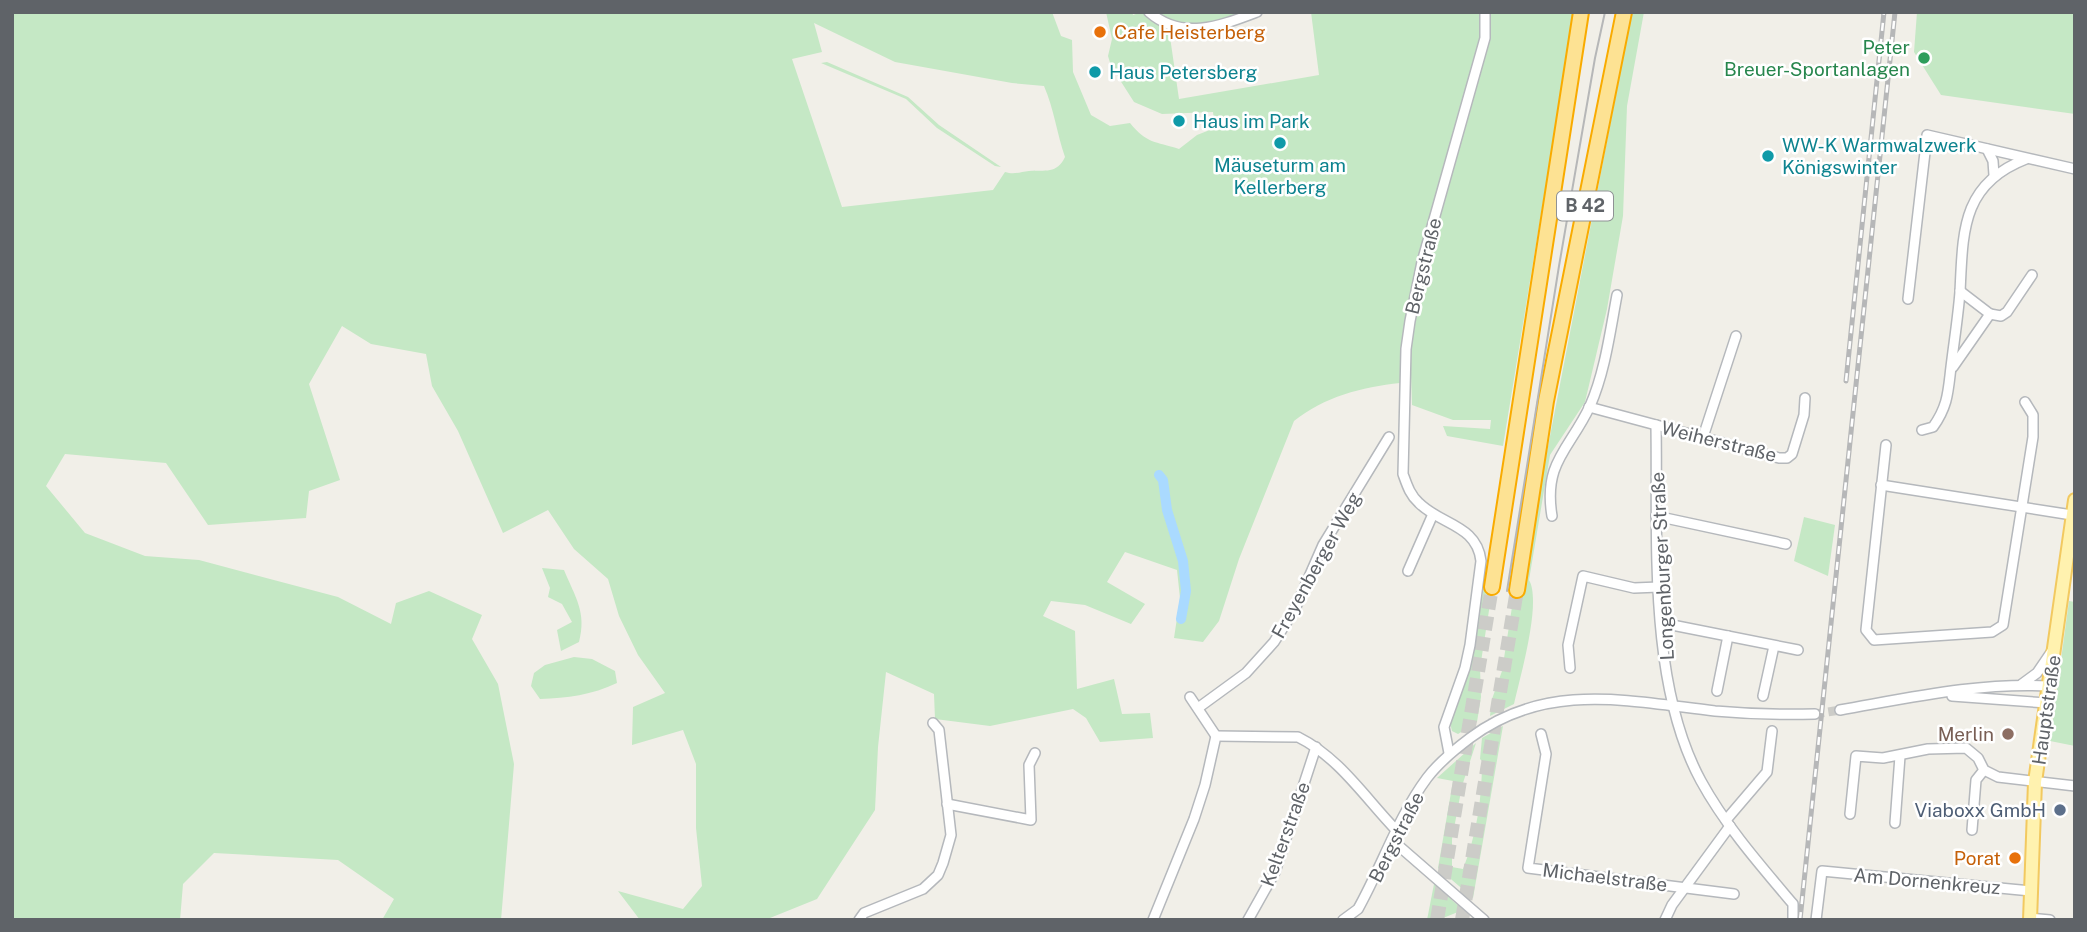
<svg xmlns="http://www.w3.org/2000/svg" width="2087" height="932" viewBox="0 0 2087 932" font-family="'Public Sans',sans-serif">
	<rect width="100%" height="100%" fill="#f1efe8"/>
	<g fill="#c5e8c5" fill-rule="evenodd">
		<path d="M12 12H1052L1061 36 1072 40 1073 72 1091 115 1110 126 1130 123C1147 144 1155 141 1179 149L1197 135 1215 128 1213 112 1162 114 1134 102 1111 66 1108 56 1112 39 1106 12H1132L1133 15 1142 12 1160 26 1169 30 1179 99 1319 75 1311 12H1481V37L1417 263 1401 352 1400 383C1362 387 1324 397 1294 421L1239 559 1219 621 1203 642 1174 638 1180 598 1177 570 1125 552 1107 582 1145 604 1131 624 1085 605 1051 601 1043 616 1075 631 1077 689 1114 679 1122 714 1150 713 1153 738 1100 742 1086 718 1073 709 990 726 935 719 934 694 886 672 878 747 875 810 817 899 765 920H640L618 891 683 909 702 886 696 828V764L683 730 632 745 633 707 665 693 638 655 619 616 608 579 574 549 548 510 503 533 458 431 432 386 426 354 371 344 342 326 309 384 340 480 309 491 306 518 208 525 166 463 65 454 46 486 85 533 145 556 199 560 338 597 391 624 396 603 429 591 482 615 472 639 498 684 514 764 501 920H382L394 899 338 860 214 853 183 884 180 920H12ZM814 23 895 62 1012 83 1044 86C1054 109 1057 134 1065 157 1057 174 1045 170 1029 171 1020 172 1014 175 1005 172L993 190 842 207 792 59 822 52Z"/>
		<path d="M1154 12H1251C1208 26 1198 35 1154 12Z"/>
		<polygon points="1489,12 1574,12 1503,446 1447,436 1443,426 1490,429 1491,420 1453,420 1412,405 1410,345 1420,283 1490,36"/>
		<path d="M1632 12H1644L1627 106 1623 216 1607 309 1585 402 1550 455 1529 580C1542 602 1520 677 1514 704L1490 716 1492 699 1502 671 1512 607 1526 587 1523 586 1545 462Z"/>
		<polygon points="1917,12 2075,12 2075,114 1941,95 1914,52"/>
		<polygon points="827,62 908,97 939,125 1001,167 995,166 937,128 906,99 821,63"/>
		<polygon points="1804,517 1835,525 1828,576 1794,561"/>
		<path d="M542 568 564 570C575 597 587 612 579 642L561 651 557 630 572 622 562 604 548 597 550 588Z"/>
		<polygon points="1485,581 1490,604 1480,668 1481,697 1477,722 1458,734 1452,731 1450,723 1468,675"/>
		<polygon points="2069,601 2075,602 2075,746 2050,741"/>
		<path d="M574 657 592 659 615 671 617 683C592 695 567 698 540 699L531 686 534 673 545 665Z"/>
		<path d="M1503 726 1473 898 1438 868 1453 781 1437 778 1476 743 1462 786 1452 839V867L1463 869C1477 834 1482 798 1482 761L1480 759 1482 738Z"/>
		<polygon points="1434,884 1463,910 1438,920 1427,920"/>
	</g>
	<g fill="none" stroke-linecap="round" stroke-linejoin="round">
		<polyline stroke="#aadaff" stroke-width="10" points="1159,475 1163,480 1167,510 1183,561 1186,591 1181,619"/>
		<polyline stroke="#ccccc8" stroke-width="9" stroke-dasharray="9 4.5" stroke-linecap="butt" points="1815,714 1840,710"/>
		<g stroke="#ccccc8" stroke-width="14" stroke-dasharray="14 7" stroke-linecap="butt">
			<polyline points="1437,920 1492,587"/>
			<polyline points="1462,920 1517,590"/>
		</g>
		<g stroke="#b5b8bc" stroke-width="12">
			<g id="minor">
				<path d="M1149 12C1182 41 1220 26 1257 12"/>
				<polyline points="1987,149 1993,161 1994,175"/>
				<polyline points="1908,299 1927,135 2075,169"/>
				<polyline points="1990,314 2001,316 2007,312 2032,275"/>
				<polyline points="1953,367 1990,314 1960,291"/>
				<polyline points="1589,407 1779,458 1787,458 1792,454 1804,415 1805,398"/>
				<path d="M1656 425C1658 535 1647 682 1701 781 1725 825 1760 865 1793 904V920"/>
				<path d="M1922 430 1933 427C1948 406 1948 392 1951 367 1954 342 1958 317 1960 292 1963 232 1961 184 2026 159"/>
				<polyline points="1703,437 1736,336"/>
				<polyline points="1886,445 1866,630 1874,640 1992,632 2003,625 2033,437 2033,415 2025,402"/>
				<polyline points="1881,485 2072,515"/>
				<path d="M1552 516C1543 462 1570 449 1590 406 1605 372 1610 332 1617 295"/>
				<polyline points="1656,516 1786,544"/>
				<polyline points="1408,571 1433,514"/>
				<polyline points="1662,623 1798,650"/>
				<polyline points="1570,668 1568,645 1583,576 1634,588 1659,587"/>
				<polyline points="2022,684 2037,673 2054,648"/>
				<polyline points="1717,691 1728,636"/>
				<polyline points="1763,696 1774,646"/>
				<polyline points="1952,696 2047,703"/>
				<polyline points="1190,697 1216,736"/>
				<polyline points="1198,708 1246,673 1274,642 1295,609 1323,545 1389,437"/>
				<path d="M1840 710C1909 698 1980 682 2049 686"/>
				<polyline points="1541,734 1546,754 1528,868 1734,894"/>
				<path d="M1216 736 1298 737C1340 758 1365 798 1397 831"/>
				<path d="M1449 753 1444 727 1465 668 1470 645 1481 561C1477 525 1441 525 1419 503 1410 495 1407 485 1403 474L1406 349 1410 321 1422 262 1485 38V12"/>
				<polyline points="947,804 1031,820 1029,765 1035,753"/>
				<polyline points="1850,814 1856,756 1883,758 1928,749 1966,748 1978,758 1984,770 1998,777 2075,786"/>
				<polyline points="1726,820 1767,772 1772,731"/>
				<polyline points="1895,823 1900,756"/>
				<polyline points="1972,830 1976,780 1984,770"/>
				<polyline points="1392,840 1484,920"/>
				<polyline points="2030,918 2050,920"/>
				<polyline points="859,920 864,913 923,889 938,875 943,863 951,835 939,730 933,723"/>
				<polyline points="1153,920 1194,819 1205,785 1216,736"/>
				<polyline points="1248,920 1275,872 1316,747"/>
				<path d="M1343 920 1358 909C1382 866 1398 817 1427 778 1439 762 1454 750 1470 738 1546 681 1628 701 1715 711 1749 714 1782 715 1815 714"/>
				<polyline points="1665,920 1672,905 1730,826"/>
				<polyline points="1816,920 1822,871 2031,891"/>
			</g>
		</g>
		<g stroke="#f2c960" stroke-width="16">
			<polyline id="major" points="2030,920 2035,782 2075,500"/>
		</g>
		<g stroke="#f9ab00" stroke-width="18">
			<g id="highway">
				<polyline points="1492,587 1581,12"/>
				<polyline points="1517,590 1546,401 1624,12"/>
			</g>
		</g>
		<use href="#minor" stroke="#fff" stroke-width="9"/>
		<use href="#major" stroke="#fff2af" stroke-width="12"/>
		<use href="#highway" stroke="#fde293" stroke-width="14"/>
		<polyline stroke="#b6b7b8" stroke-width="2" points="1507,591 1559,266 1595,58 1605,12"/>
		<g stroke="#b6b7b8" stroke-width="5">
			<g id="rail">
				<polyline points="1846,381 1884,12"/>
				<polyline points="1800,920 1895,12"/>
			</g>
		</g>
		<use href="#rail" stroke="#fff" stroke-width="2.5" stroke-dasharray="8" stroke-linecap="butt"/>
	</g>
	<g fill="#e8710a" stroke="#fff" stroke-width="2.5">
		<circle cx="1100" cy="32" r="7"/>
		<circle cx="2015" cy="858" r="7"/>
	</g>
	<circle fill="#2e9e5b" stroke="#fff" stroke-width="2.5" cx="1924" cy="58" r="7"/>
	<g fill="#0f9aa8" stroke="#fff" stroke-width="2.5">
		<circle cx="1095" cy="72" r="7"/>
		<circle cx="1179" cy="121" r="7"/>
		<circle cx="1280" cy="143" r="7"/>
		<circle cx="1768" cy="156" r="7"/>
	</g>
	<circle fill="#8d6e63" stroke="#fff" stroke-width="2.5" cx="2008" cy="734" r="7"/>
	<circle fill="#5c6f8a" stroke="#fff" stroke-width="2.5" cx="2060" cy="810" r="7"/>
	<g text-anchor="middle" stroke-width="5" stroke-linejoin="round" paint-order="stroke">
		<rect fill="#fff" stroke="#8f9295" stroke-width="2" x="1557" y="191.5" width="56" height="29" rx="5"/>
		<g font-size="18" font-weight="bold" fill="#5f6368">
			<text x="1585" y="212">B 42</text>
		</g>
		<g font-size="19" fill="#c56008" stroke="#fff" text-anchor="start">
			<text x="1114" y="39">Cafe Heisterberg</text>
			<text x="2001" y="865" text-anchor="end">Porat</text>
		</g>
		<g font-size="19" fill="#27864d" stroke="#fff" text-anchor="end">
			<text x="1910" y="54">Peter<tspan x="1910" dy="22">Breuer-Sportanlagen</tspan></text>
		</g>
		<g font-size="19" fill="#0d838f" stroke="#fff" text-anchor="start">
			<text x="1109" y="79">Haus Petersberg</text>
			<text x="1193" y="128">Haus im Park</text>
			<text x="1782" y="152">WW-K Warmwalzwerk<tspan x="1782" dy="22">Königswinter</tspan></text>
			<text x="1280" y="172" text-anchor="middle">Mäuseturm am<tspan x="1280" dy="22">Kellerberg</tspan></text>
		</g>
		<g font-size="19" fill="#5f6368" stroke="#fff">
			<text transform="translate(1423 266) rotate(-76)" y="7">Bergstraße</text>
			<text transform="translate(1719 441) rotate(14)" y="7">Weiherstraße</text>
			<text transform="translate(1316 565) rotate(-61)" y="7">Freyenberger Weg</text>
			<text transform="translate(1662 566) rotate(-93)" y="7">Longenburger Straße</text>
			<text transform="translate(2046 710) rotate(-82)" y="7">Hauptstraße</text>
			<text transform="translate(1285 834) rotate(-70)" y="7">Kelterstraße</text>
			<text transform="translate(1396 837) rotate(-63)" y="7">Bergstraße</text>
			<text transform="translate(1605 877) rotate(7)" y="7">Michaelstraße</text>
			<text transform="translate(1927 881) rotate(5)" y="7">Am Dornenkreuz</text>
		</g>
		<g font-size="19" fill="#785e54" stroke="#fff" text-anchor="end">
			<text x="1994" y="741">Merlin</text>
		</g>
		<g font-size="19" fill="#4e5e75" stroke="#fff" text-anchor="end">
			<text x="2046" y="817">Viaboxx GmbH</text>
		</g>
	</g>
	<rect width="2087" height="932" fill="none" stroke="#5f6368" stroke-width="28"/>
</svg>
